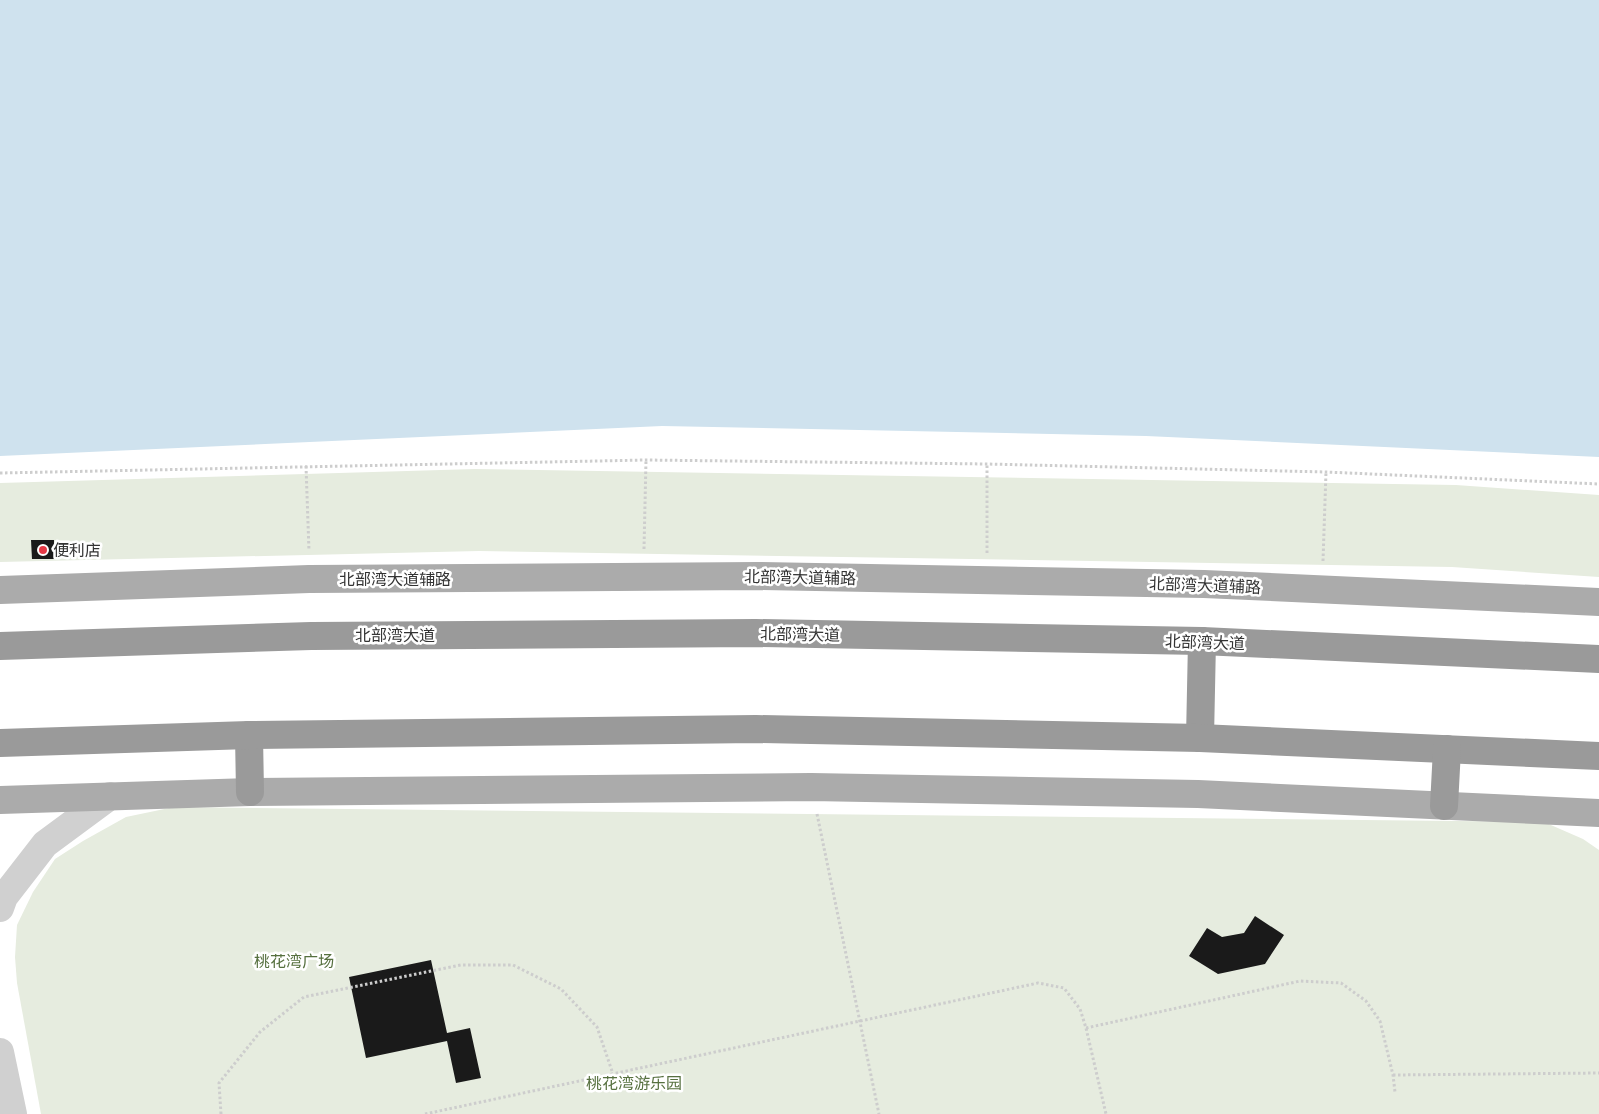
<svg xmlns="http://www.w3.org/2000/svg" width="1599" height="1114" viewBox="0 0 1599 1114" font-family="'Asap Condensed','Noto Sans SC',sans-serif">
	<rect width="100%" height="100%" fill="#fff"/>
	<g fill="#e6ecdf">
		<polygon points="475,469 1456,485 1599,495 1599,577 1452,567 479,551 0,562 0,483"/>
		<polygon points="174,807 1544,822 1583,839 1599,850 1599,1114 41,1114 17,983 15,957 17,925 33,892 55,859 83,841 126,817"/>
	</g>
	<polygon fill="#cfe2ee" points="0,0 1599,0 1599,457 1146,436 662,426 0,456"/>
	<g fill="#1a1a1a">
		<polygon points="31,540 54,540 54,559 32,559"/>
		<polygon points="1255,916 1284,935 1265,964 1218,974 1189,956 1207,928 1222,937 1244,933"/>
		<polygon points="431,960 447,1033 470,1028 481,1078 456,1083 447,1041 366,1058 349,977"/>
	</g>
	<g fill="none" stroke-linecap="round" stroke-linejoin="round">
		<g stroke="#cdcdcd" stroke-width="3" stroke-dasharray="2.5 2.5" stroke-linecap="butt">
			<polyline points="306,466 309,551"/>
			<polyline points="0,473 646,460 987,464 1326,472 1599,484"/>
			<polyline points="644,549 646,460"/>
			<polyline points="987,553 987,464"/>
			<polyline points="1323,561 1326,472"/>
			<polyline points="817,814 879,1114"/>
			<polyline points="1086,1028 1300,981 1341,983 1366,1001 1380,1021 1393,1075 1395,1092"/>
			<polyline points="1393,1075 1599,1073"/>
			<polyline points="221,1114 219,1083 260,1032 304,997 461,965 513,965 561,989 597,1027 613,1074"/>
			<polyline points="425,1114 1038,983 1064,988 1080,1009 1086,1028 1106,1114"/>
		</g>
		<g stroke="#d0d0d0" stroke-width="28">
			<polyline points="0,908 4,897 45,844 110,796"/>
			<polyline points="0,1052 13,1114"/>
		</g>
		<g stroke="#ababab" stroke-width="28">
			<polyline points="0,590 309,579 757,576 1204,584 1599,602"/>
			<polyline points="0,800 250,792 811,787 1198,794 1599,813"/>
		</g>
		<g stroke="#9a9a9a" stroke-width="28">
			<polyline points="0,646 311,636 756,633 1202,641 1599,659"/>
			<polyline points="249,735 250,792"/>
			<polyline points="1200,738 1202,641"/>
			<polyline points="0,743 249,735 756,729 1200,738 1599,756"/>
			<polyline points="1444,806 1447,749"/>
		</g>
	</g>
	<circle fill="#e63946" stroke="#fff" stroke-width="2" cx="43" cy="550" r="5"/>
	<g text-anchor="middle" stroke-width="5" stroke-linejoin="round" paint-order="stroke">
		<g font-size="16" fill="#333" stroke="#fff" text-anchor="start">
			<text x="53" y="556">便利店</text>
		</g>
		<g font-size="16" fill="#333" stroke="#fff">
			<text transform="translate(800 577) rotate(1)" y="6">北部湾大道辅路</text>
			<text x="395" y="585">北部湾大道辅路</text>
			<text transform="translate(1205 585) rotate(2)" y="6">北部湾大道辅路</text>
			<text transform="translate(800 634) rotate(1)" y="6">北部湾大道</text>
			<text x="395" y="641">北部湾大道</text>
			<text transform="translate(1205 642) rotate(2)" y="6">北部湾大道</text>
		</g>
		<g font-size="16" fill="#56703f" stroke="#fff">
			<text x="294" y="967">桃花湾广场</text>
			<text x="634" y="1089">桃花湾游乐园</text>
		</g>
	</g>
</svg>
